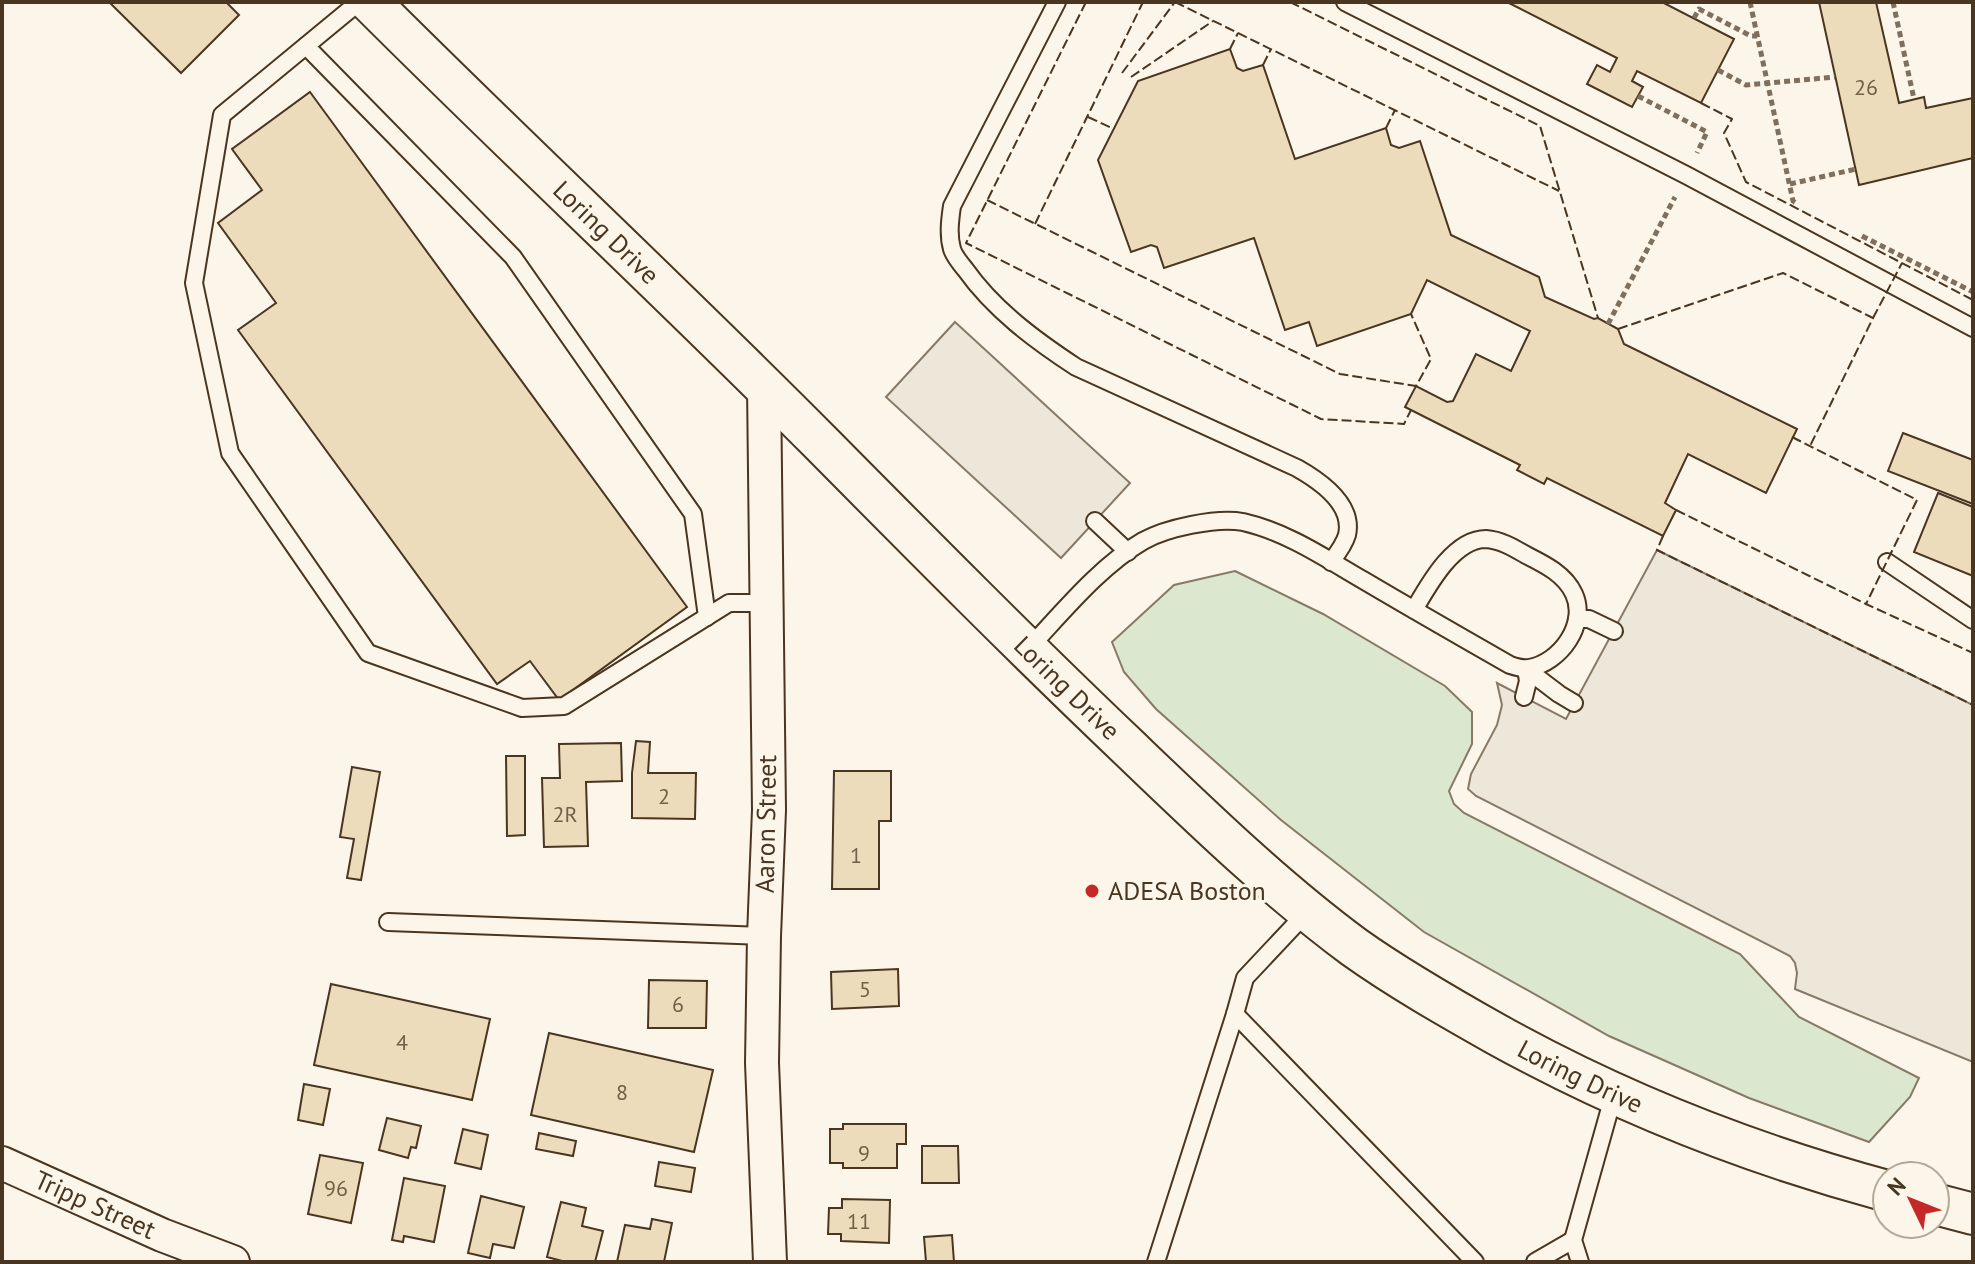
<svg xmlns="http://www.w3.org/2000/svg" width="1975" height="1264" viewBox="0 0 1975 1264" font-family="'PT Sans',sans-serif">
	<rect width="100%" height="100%" fill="#fbf6e9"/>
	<polygon fill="#dce7d0" stroke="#887966" stroke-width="2" points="1235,571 1323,614 1445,686 1472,712 1472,744 1449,791 1454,804 1464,813 1740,954 1799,1017 1919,1078 1910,1097 1869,1142 1749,1098 1609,1036 1424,932 1281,820 1156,709 1124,672 1112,642 1174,585"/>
	<g fill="#ede7d9" stroke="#887966" stroke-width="2">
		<polygon points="955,322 1130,483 1061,558 886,397"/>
		<polygon points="1657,550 1973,705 1973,1062 1795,989 1797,973 1795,963 1790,956 1476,796 1468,789 1471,774 1497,725 1502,705 1497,683 1566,719"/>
	</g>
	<g fill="#ecdcbc" stroke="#4a3520" stroke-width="2">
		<polygon points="109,2 226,2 239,15 181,73"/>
		<polygon points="1507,2 1662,2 1734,39 1701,103 1637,71 1632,81 1643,87 1632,107 1587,84 1597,65 1610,72 1617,58"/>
		<polygon points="1819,2 1876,2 1899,103 1924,97 1926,108 1973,98 1973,158 1859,185"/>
		<polygon points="1230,49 1237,68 1243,71 1263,65 1295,159 1386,128 1391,145 1399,148 1420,141 1451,235 1539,277 1545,297 1594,319 1598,318 1618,329 1624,344 1797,429 1766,493 1688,454 1665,503 1676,510 1663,536 1547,478 1544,484 1517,470 1520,465 1405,407 1416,386 1447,402 1453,401 1476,354 1511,371 1530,331 1427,280 1411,314 1317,346 1309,322 1285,330 1254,238 1164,268 1157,247 1151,245 1131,252 1098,160 1138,81"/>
		<polygon points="310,92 687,607 559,700 530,661 497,684 238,330 276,303 218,223 262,190 232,149"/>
		<polygon points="1903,433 1973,460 1973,504 1888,471"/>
		<polygon points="1938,493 1973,507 1973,576 1914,552"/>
		<polygon points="636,741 650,742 648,773 696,773 695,819 632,818 632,773"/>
		<polygon points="621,743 622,781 586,782 588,846 544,847 542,778 560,778 559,744"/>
		<polygon points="506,756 525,756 525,835 507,836"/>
		<polygon points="352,767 380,772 361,880 347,878 354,839 340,837"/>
		<polygon points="834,771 891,771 891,821 879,821 879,889 832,889"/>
		<polygon points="898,969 899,1006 832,1009 831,972"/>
		<polygon points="649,980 707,981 706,1028 648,1028"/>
		<polygon points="331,984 490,1019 472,1100 314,1065"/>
		<polygon points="549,1033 713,1070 694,1152 531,1115"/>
		<polygon points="304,1084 330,1089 323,1125 298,1120"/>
		<polygon points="387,1118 421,1126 416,1148 411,1147 408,1158 379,1150"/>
		<polygon points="843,1124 906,1124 906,1144 897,1144 897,1168 843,1168 843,1163 830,1163 830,1129 843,1129"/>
		<polygon points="463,1129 488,1135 481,1169 455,1163"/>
		<polygon points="539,1133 576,1141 573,1156 536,1149"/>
		<polygon points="922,1146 958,1146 959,1183 922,1183"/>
		<polygon points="320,1155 363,1163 351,1223 308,1214"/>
		<polygon points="659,1162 695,1168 691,1192 655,1186"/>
		<polygon points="404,1178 445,1186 434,1242 404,1236 403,1242 392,1240"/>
		<polygon points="481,1196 524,1207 514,1248 493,1244 490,1258 468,1253"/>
		<polygon points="842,1199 890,1200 889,1243 841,1241 841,1234 828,1234 829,1208 842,1208"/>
		<polygon points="561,1202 586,1208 582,1226 603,1231 595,1262 566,1262 547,1257"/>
		<polygon points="652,1219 672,1223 664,1262 617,1262 625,1225 650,1229"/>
		<polygon points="952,1235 954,1262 926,1262 924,1237"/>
	</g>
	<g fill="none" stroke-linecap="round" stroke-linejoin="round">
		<g stroke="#4a3520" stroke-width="20">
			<g id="service">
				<polyline points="359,2 222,115 194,283 230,453 368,653 522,708 564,706 729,603 765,603"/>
				<path d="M1057 2 952 206C950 220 948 235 952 249 954 256 960 263 965 269 994 310 1035 340 1076 367L1297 468C1320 481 1354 504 1347 535 1344 545 1337 554 1331 562"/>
				<polyline points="1345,2 1686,175 1973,328"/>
				<polyline points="306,46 513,257 693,514 707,617"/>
				<polyline points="1095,521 1128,552"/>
				<polyline points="1887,562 1973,620"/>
				<polyline points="1577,619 1589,619 1614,631"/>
				<path d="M1028 649C1062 613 1100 566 1143 541 1166 528 1217 517 1243 522 1287 532 1325 558 1363 580 1412 609 1461 637 1510 665 1516 667 1523 669 1529 668 1560 663 1588 624 1574 594 1565 574 1544 564 1526 555 1514 548 1501 540 1486 539 1453 539 1428 586 1414 610"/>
				<polyline points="1526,669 1559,694 1574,703"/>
				<polyline points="1524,697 1528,681 1526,669"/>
				<polyline points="388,922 764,936"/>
				<polyline points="1235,1014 1475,1262"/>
				<polyline points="1156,1262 1235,1014 1245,978 1307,912"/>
				<polyline points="1535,1262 1573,1240"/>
				<polyline points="1580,1262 1573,1240 1614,1094"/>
			</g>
		</g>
		<g stroke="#4a3520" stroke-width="36">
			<g id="minor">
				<polyline points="764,386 769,810 764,936 762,1063 770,1262"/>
				<path id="s1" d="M2 1163 162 1235 233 1262"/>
			</g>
		</g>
		<g stroke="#4a3520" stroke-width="44">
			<g id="tertiary">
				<path id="s2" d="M370 2C518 150 672 293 819 441 921 544 1022 646 1126 745 1199 815 1273 887 1354 947 1399 979 1448 1007 1496 1034 1620 1103 1750 1154 1887 1191"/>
				<polyline points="1935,1204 1973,1214"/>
			</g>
		</g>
		<g stroke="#7f6f5c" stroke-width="5" stroke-dasharray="6 4" stroke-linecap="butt">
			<polyline points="1750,2 1793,201 1796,203"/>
			<polyline points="1893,2 1914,99"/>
			<polyline points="1694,18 1699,9 1751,36 1757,36"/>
			<polyline points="1718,70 1746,85 1835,77"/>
			<polyline points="1638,96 1707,132 1697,153"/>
			<polyline points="1790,184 1856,169"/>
			<polyline points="1862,236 1973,292"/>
			<polyline points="1608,324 1675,197"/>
		</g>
		<use href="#service" stroke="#fbf6e9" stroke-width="16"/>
		<use href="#minor" stroke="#fbf6e9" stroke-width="32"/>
		<use href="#tertiary" stroke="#fbf6e9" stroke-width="40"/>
		<g stroke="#4a3520" stroke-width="2" stroke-dasharray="10 4" stroke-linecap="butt">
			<polyline points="1086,2 966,243 1321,419 1404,424 1411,410"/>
			<polyline points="1175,2 1559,191"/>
			<polyline points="1290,2 1540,126 1598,318"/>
			<polyline points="1230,49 1238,33"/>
			<polyline points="1263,65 1271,49"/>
			<polyline points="1122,73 1175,2"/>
			<polyline points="1131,77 1213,21"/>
			<polyline points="1701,103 1732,119 1724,133 1746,182 1973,300"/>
			<polyline points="1088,117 1114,129"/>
			<polyline points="1386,128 1395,110"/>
			<polyline points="987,200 1340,374 1416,386 1431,359 1411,314"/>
			<polyline points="1035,224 1143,2"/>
			<polyline points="1873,318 1902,263"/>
			<polyline points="1618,329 1783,273 1873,318 1810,446"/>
			<polyline points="1792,437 1917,500 1866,604"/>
			<polyline points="1676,510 1866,604 1973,653"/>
			<polyline points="1663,536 1657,550 1973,705"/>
		</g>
	</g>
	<circle fill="#c62828" stroke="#fbf6e9" stroke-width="3" cx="1092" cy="891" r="8"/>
	<g text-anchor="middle" stroke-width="6" stroke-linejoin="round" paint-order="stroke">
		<g font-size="22" fill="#725f47">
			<text x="1866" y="95">26</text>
			<text x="664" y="804">2</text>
			<text x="565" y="822">2R</text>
			<text x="856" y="863">1</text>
			<text x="865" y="997">5</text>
			<text x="678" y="1012">6</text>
			<text x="402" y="1050">4</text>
			<text x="622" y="1100">8</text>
			<text x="864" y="1161">9</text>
			<text x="336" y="1196">96</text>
			<text x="859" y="1229">11</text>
		</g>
		<g font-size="26" fill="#4a3520" stroke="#fbf6e9">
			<text dy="9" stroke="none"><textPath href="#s2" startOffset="330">Loring Drive</textPath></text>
			<text dy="9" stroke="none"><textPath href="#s2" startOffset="978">Loring Drive</textPath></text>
			<text transform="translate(766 824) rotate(-89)" y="9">Aaron Street</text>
			<text dy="9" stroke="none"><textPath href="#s2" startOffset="1626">Loring Drive</textPath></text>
			<text dy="9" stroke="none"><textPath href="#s1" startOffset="102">Tripp Street</textPath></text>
		</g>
		<g font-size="26" fill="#4a3520" stroke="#fbf6e9" text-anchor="start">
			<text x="1108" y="900">ADESA Boston</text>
		</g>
	</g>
	<rect width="1975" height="1264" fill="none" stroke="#4a3520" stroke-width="8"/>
	<g transform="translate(1911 1200) rotate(313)"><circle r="38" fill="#fbf6e9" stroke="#b4a999" stroke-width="2"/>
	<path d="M0-6L14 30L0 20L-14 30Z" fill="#c62828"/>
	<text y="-12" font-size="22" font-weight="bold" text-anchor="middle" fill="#4a3520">N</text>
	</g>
</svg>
